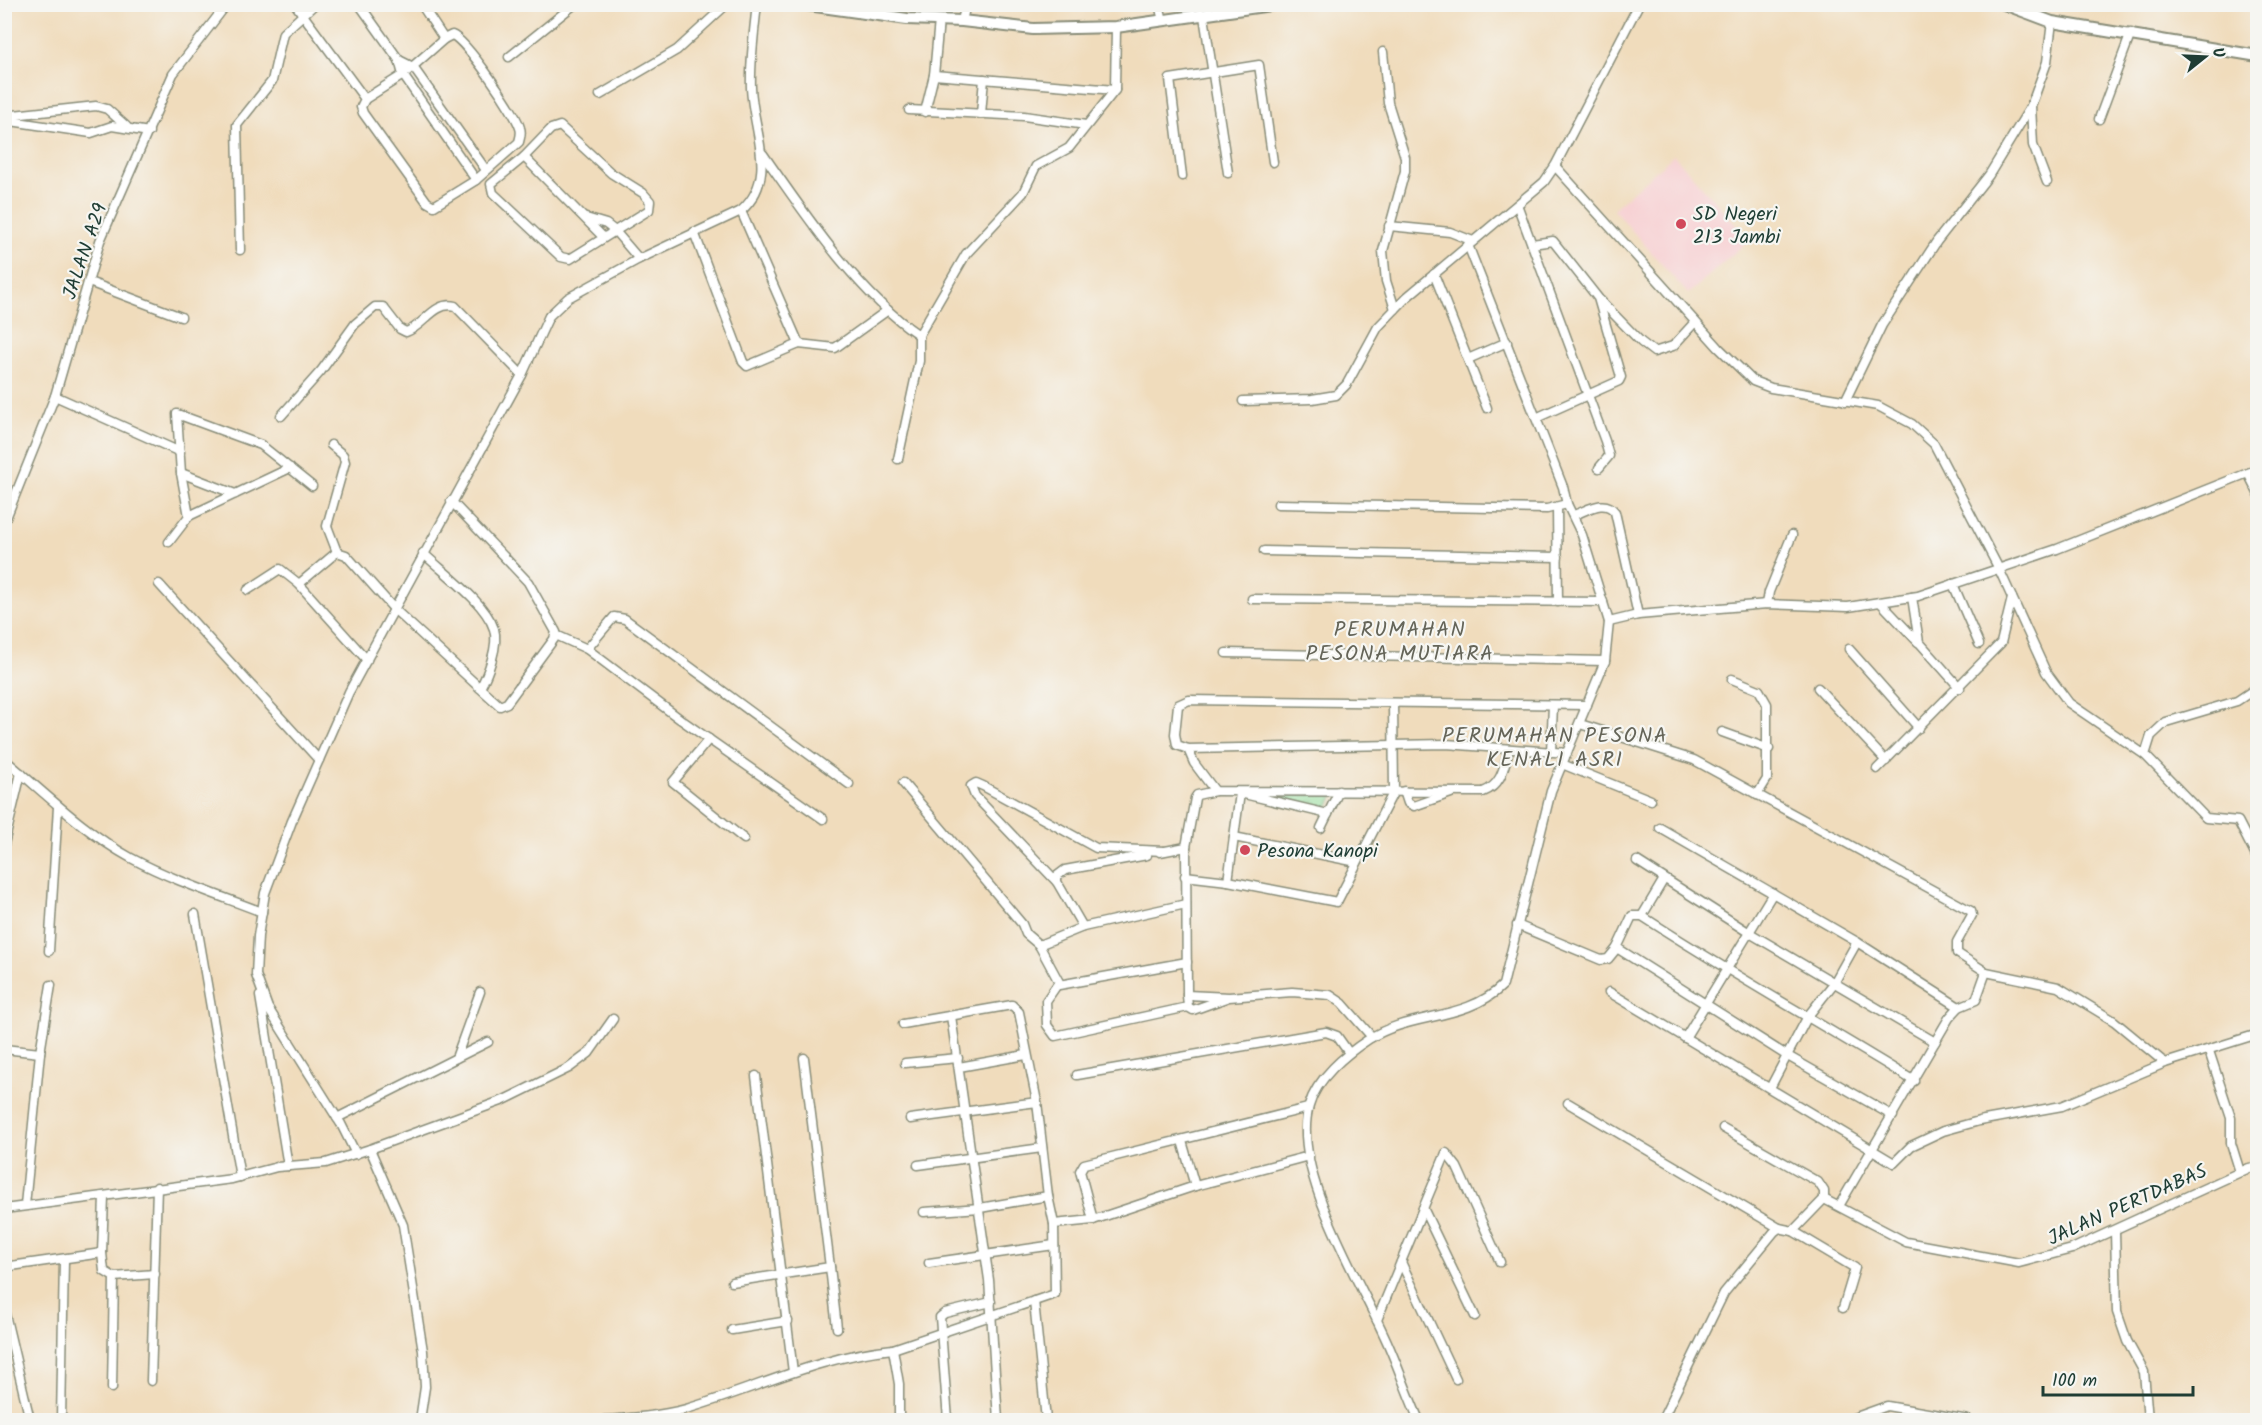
<svg xmlns="http://www.w3.org/2000/svg" width="2262" height="1425" viewBox="0 0 2262 1425" font-family="Kalam,sans-serif">
	<defs>
		<pattern id="park-crowns" width="20" height="18" patternUnits="userSpaceOnUse" patternTransform="scale(1.5)"><rect width="20" height="18" fill="#92dd9a"/><path d="M2 6a3 3 0 1 1 6 0M12 15a3 3 0 1 1 6 0" fill="none" stroke="#77b47e"/></pattern>
	</defs>
	<rect width="100%" height="100%" fill="#f6f6f2"/>
	<filter id="ink" filterUnits="userSpaceOnUse"><feTurbulence type="fractalNoise" baseFrequency=".0167" numOctaves="2"/><feDisplacementMap in="SourceGraphic" scale="12" xChannelSelector="R" yChannelSelector="G"/><feConvolveMatrix kernelMatrix="1 2 1 2 8 2 1 2 1" color-interpolation-filters="sRGB"/></filter>
	<filter id="wash" filterUnits="userSpaceOnUse"><feTurbulence type="fractalNoise" baseFrequency=".008" numOctaves="4" result="noise"/><feDisplacementMap in="SourceGraphic" scale="24" xChannelSelector="R" yChannelSelector="G"/><feGaussianBlur stdDeviation="1.35" result="paint"/><feColorMatrix in="noise" values="0 0 0 0 0 0 0 0 0 0 0 0 0 0 0 0 0 1.4 0 .05"/><feComposite in="paint" operator="in"/></filter>
	<g filter="url(#wash)">
		<rect width="100%" height="100%" fill="#f0dcbc"/>
		<polygon fill="#f7cfd2" points="1674,155 1749,240 1688,294 1613,209"/>
		<polygon fill="url(#park-crowns)" stroke="#588d67" stroke-width="1.5" points="1334,794 1327,810 1264,795"/>
	</g>
	<g filter="url(#ink)">
		<g fill="none" stroke-linecap="round" stroke-linejoin="round">
			<g stroke="#888c78" stroke-width="11">
				<g id="minor">
					<path d="M295 4 365 99 361 107 363 113 427 202 434 206 476 180 519 142C520 137 522 133 520 128 516 113 466 40 452 35L444 39 421 4"/>
					<polyline points="359,4 399,60 403,75 476,180"/>
					<polyline points="1159,4 1163,21"/>
					<polyline points="1204,16 1228,173"/>
					<polyline points="962,21 966,4"/>
					<polyline points="1383,52 1388,103 1405,157 1405,171 1383,251 1386,281 1395,309"/>
					<polyline points="509,57 575,4"/>
					<polyline points="399,60 413,67 486,170"/>
					<polyline points="934,75 1115,90"/>
					<polyline points="600,95 677,50 727,4"/>
					<polyline points="365,99 403,75 444,39"/>
					<polyline points="909,110 1024,116 1086,125"/>
					<polyline points="925,112 934,75 939,20"/>
					<polyline points="981,114 984,79"/>
					<polyline points="4,116 96,106 107,109 126,126"/>
					<polyline points="2099,119 2131,33"/>
					<polyline points="4,120 91,133 112,126 149,132"/>
					<path d="M763 154C804 213 858 294 919 335L966 254 1023 193 1036 166 1069 148 1115 90 1116 27"/>
					<polyline points="524,157 551,129 560,126 611,173 643,193 650,201 649,210 615,231 606,224 586,218"/>
					<polyline points="1555,166 1719,348 1753,381 1771,388 1878,406 1912,424 1934,444 1999,569 2046,672 2069,703 2145,755 2206,818 2238,821 2258,860"/>
					<polyline points="1182,176 1170,79 1259,65 1273,162"/>
					<polyline points="2047,182 2033,145 2031,106 2047,62 2052,22"/>
					<polyline points="1518,207 1605,441 1609,456 1599,468"/>
					<polyline points="741,211 799,344"/>
					<polyline points="1389,226 1450,232 1473,241"/>
					<polyline points="694,232 743,362 747,366 799,344 835,348 888,310"/>
					<polyline points="604,238 524,157 491,184 493,193 561,257 570,259 615,231 639,259"/>
					<polyline points="1532,244 1553,241 1598,298 1621,377 1619,381 1536,418"/>
					<polyline points="240,250 237,125 272,81 283,33 315,4"/>
					<polyline points="1434,274 1487,408"/>
					<polyline points="89,282 181,317"/>
					<polyline points="1600,300 1641,342 1654,352 1673,346 1695,322"/>
					<polyline points="1468,359 1507,342"/>
					<polyline points="55,396 180,452"/>
					<polyline points="1243,401 1312,399 1336,395 1347,384 1378,327 1407,297 1544,182 1555,166 1639,4"/>
					<polyline points="1845,401 1882,325 1937,241 1989,175 2031,106"/>
					<path d="M281 416 321 371 355 324 375 307H383L400 329 406 332C424 326 434 301 455 306L522 375"/>
					<polyline points="331,445 343,455 345,462 327,526 337,552"/>
					<polyline points="898,459 919,361 919,335"/>
					<polyline points="181,473 235,494"/>
					<polyline points="2248,473 2258,493"/>
					<polyline points="451,501 528,582 556,632 554,639 507,703 500,706 480,688"/>
					<polyline points="1278,504 1547,509 1567,504"/>
					<polyline points="1557,507 1558,602"/>
					<path d="M1574 515C1588 510 1605 498 1615 512L1638 615"/>
					<polyline points="189,516 290,468"/>
					<polyline points="4,523 55,396 100,241 173,74 227,4"/>
					<polyline points="169,542 189,516 181,473 177,414 261,445 312,486"/>
					<polyline points="1264,551 1558,557"/>
					<polyline points="159,584 319,760"/>
					<polyline points="1953,584 1979,644"/>
					<polyline points="248,590 280,569 299,584"/>
					<polyline points="1912,597 1919,642 1960,688"/>
					<polyline points="1252,599 1603,602"/>
					<polyline points="1880,602 1918,642"/>
					<polyline points="1767,604 1769,592 1792,535"/>
					<polyline points="1609,622 1638,615 1767,604 1848,607 1918,596 2057,549 2258,469"/>
					<polyline points="556,635 587,649 680,719 823,819"/>
					<polyline points="587,649 614,617 625,619 849,784"/>
					<polyline points="1849,649 1919,728"/>
					<polyline points="1226,653 1605,661"/>
					<path d="M367 660 299 584 337 552 346 555 394 609 480 688C488 674 499 645 494 629 485 602 444 573 423 553"/>
					<polyline points="1732,679 1759,690 1767,704 1767,779 1757,795"/>
					<polyline points="1818,688 1886,761"/>
					<polyline points="1580,724 1694,760 1971,911 1972,915 1957,942 1957,953 1986,972 1976,1000 1959,1007 1949,1018 1839,1206"/>
					<polyline points="1722,732 1769,749"/>
					<polyline points="709,739 673,782 744,839"/>
					<path d="M1188 749 1194 763 1215 791 1483 792C1502 785 1504 767 1509 749"/>
					<polyline points="1551,752 1553,705"/>
					<polyline points="1567,753 1446,744 1188,749 1177,745 1175,734 1178,705 1189,700 1587,705"/>
					<polyline points="2145,755 2151,736 2166,722 2237,701 2258,687"/>
					<path d="M4 759C45 793 84 832 131 858 172 880 218 895 262 912"/>
					<polyline points="1562,764 1651,800"/>
					<polyline points="1877,769 2001,643 2012,598"/>
					<polyline points="903,783 1022,924 1026,934 1039,945 1083,927 1186,904"/>
					<polyline points="1215,791 1197,795 1195,798 1186,847 1187,995 1229,997 1292,992 1330,995 1342,1003 1372,1037"/>
					<polyline points="1404,791 1408,803 1414,806 1451,793"/>
					<polyline points="1321,828 1339,791"/>
					<polyline points="1660,828 1857,942 1959,1007"/>
					<polyline points="1234,837 1357,862"/>
					<polyline points="4,844 21,773"/>
					<polyline points="1160,852 1186,847"/>
					<polyline points="1637,861 1748,932 1935,1042"/>
					<polyline points="1185,876 1228,881 1337,902 1394,791 1393,703"/>
					<polyline points="1228,881 1240,793 1328,814"/>
					<polyline points="1057,882 975,796 971,786 976,783 983,786 1096,848 1164,851"/>
					<polyline points="195,914 240,1177"/>
					<polyline points="1642,916 1664,879"/>
					<path d="M1517 925 1601 960 1608 959 1617 948 1632 916H1642C1731 974 1824 1025 1914 1081"/>
					<polyline points="1083,927 1057,882 1057,876 1065,870 1147,855"/>
					<polyline points="1039,945 1059,982 1046,1001 1047,1025 1055,1036 1188,1007"/>
					<polyline points="1617,948 1786,1055 1893,1116"/>
					<polyline points="49,951 58,807"/>
					<polyline points="1986,972 2058,987 2114,1021 2165,1063"/>
					<polyline points="1059,985 1187,962"/>
					<polyline points="1609,992 1894,1163 1911,1146 1943,1131 1979,1121 2062,1106 2165,1063 2258,1034"/>
					<polyline points="1187,995 1188,1007 1193,1010 1226,998"/>
					<polyline points="260,996 288,1166"/>
					<polyline points="951,1016 989,1280 998,1420"/>
					<polyline points="1685,1038 1773,893"/>
					<polyline points="4,1049 40,1053"/>
					<polyline points="2209,1051 2231,1118 2231,1143 2240,1172"/>
					<polyline points="456,1058 480,992"/>
					<polyline points="905,1063 958,1058"/>
					<polyline points="959,1067 1026,1055"/>
					<polyline points="1077,1075 1326,1032 1337,1036 1349,1053"/>
					<polyline points="756,1076 793,1372"/>
					<polyline points="1770,1088 1808,1016 1834,983 1857,942"/>
					<polyline points="1568,1103 1779,1228"/>
					<polyline points="337,1118 488,1042"/>
					<polyline points="910,1119 1037,1102"/>
					<polyline points="1723,1128 1818,1182 1824,1191 1824,1199"/>
					<polyline points="1182,1141 1195,1186"/>
					<path d="M356 1154 341 1124 268 1008 256 975 258 936 265 893 292 821 349 692 522 375 549 316 568 298 639 259 741 211C779 177 753 132 751 88 750 61 754 32 757 4"/>
					<polyline points="918,1165 1042,1148"/>
					<polyline points="104,1197 102,1253 104,1271 114,1277 155,1274"/>
					<polyline points="25,1205 40,1053 51,985"/>
					<polyline points="1423,1208 1475,1316"/>
					<polyline points="4,1209 232,1179 277,1167 326,1163 370,1149"/>
					<polyline points="924,1212 980,1208 1048,1196"/>
					<polyline points="1093,1220 1080,1171 1084,1164 1308,1108"/>
					<polyline points="1054,1224 1093,1220 1195,1186 1309,1156"/>
					<polyline points="1793,1231 1855,1268 1843,1308"/>
					<polyline points="2115,1231 2117,1312 2127,1341 2144,1372 2148,1420"/>
					<polyline points="1401,1262 1456,1379"/>
					<polyline points="929,1263 1054,1245"/>
					<polyline points="4,1267 102,1253"/>
					<polyline points="830,1267 837,1328"/>
					<polyline points="732,1282 830,1267 804,1058"/>
					<polyline points="1034,1301 1046,1420"/>
					<polyline points="4,1310 30,1420"/>
					<polyline points="1377,1320 1446,1153 1457,1167 1500,1262"/>
					<polyline points="732,1330 788,1321"/>
					<polyline points="893,1349 899,1384 899,1420"/>
					<polyline points="151,1381 157,1187"/>
					<polyline points="112,1388 114,1277"/>
					<polyline points="61,1420 64,1260"/>
					<polyline points="420,1420 425,1387 423,1351 403,1225 370,1149 504,1100 569,1068 589,1053 613,1019"/>
					<path d="M604 1420C632 1418 660 1416 686 1409 755 1389 820 1356 893 1349L1055 1294 1054 1224 1048 1196 1037 1102 1019 1012 1012 1005 903 1024"/>
					<polyline points="948,1420 940,1317 945,1313 991,1302"/>
					<path d="M1419 1420C1408 1396 1399 1369 1388 1344 1362 1283 1290 1172 1309 1106 1316 1079 1346 1054 1369 1039 1410 1012 1466 1022 1503 985L1551 791 1605 661 1609 622 1582 535 1567 504 1563 487 1468 245"/>
					<polyline points="1662,1420 1724,1293 1774,1232 1779,1228 1793,1231 1824,1199 1906,1242 2019,1263 2072,1249 2249,1168 2258,1166"/>
					<polyline points="1848,1420 1887,1406 1968,1420"/>
				</g>
			</g>
			<g stroke="#888c78" stroke-width="14">
				<g id="tertiary">
					<polyline points="801,4 907,19 962,21 1033,29 1116,27 1278,4"/>
					<polyline points="2004,4 2052,22 2258,56"/>
				</g>
			</g>
			<use href="#minor" stroke="#fff" stroke-width="8"/>
			<use href="#tertiary" stroke="#fff" stroke-width="10"/>
		</g>
	</g>
	<g fill="#d1495b" stroke="#f6f6f2" stroke-width="2">
		<circle cx="1681" cy="224" r="6"/>
		<circle cx="1245" cy="850" r="6"/>
	</g>
	<g text-anchor="middle" stroke-width="4.5" stroke-linejoin="round" paint-order="stroke">
		<g font-size="20" fill="#1f3d34" stroke="#f6f6f2" text-anchor="start">
			<text x="1693" y="220">SD Negeri<tspan x="1693" dy="23">213 Jambi</tspan></text>
			<text x="1257" y="857">Pesona Kanopi</text>
		</g>
		<g font-size="20" fill="#1f3d34" stroke="#f6f6f2">
			<text transform="translate(84 251) rotate(-71)" y="7">JALAN A29</text>
			<text transform="translate(2127 1204) rotate(-24)" y="7">JALAN PERTDABAS</text>
		</g>
		<g font-size="21" letter-spacing="1.5" fill="#656559" stroke="#f6f6f2">
			<text x="1400" y="636">PERUMAHAN<tspan x="1400" dy="24">PESONA MUTIARA</tspan></text>
			<text x="1555" y="742">PERUMAHAN PESONA<tspan x="1555" dy="24">KENALI ASRI</tspan></text>
		</g>
	</g>
	<rect width="2262" height="1425" fill="none" stroke="#f6f6f2" stroke-width="24"/>
	<g transform="translate(2205 57) rotate(72)" stroke="#f6f6f2" stroke-width="4.5" paint-order="stroke">
	<path d="M0-4.5L10 22L0 15L-10 22Z" fill="#1f3d34"/>
	<text y="-9" font-size="16" font-weight="bold" text-anchor="middle" fill="#1f3d34">U</text>
	</g>
	<path d="M2043 1386v9h150v-9" fill="none" stroke="#1f3d34" stroke-width="3"/>
	<text x="2052" y="1386" font-size="18" fill="#1f3d34" stroke="#f6f6f2" stroke-width="4.5" paint-order="stroke">100 m</text>
</svg>
